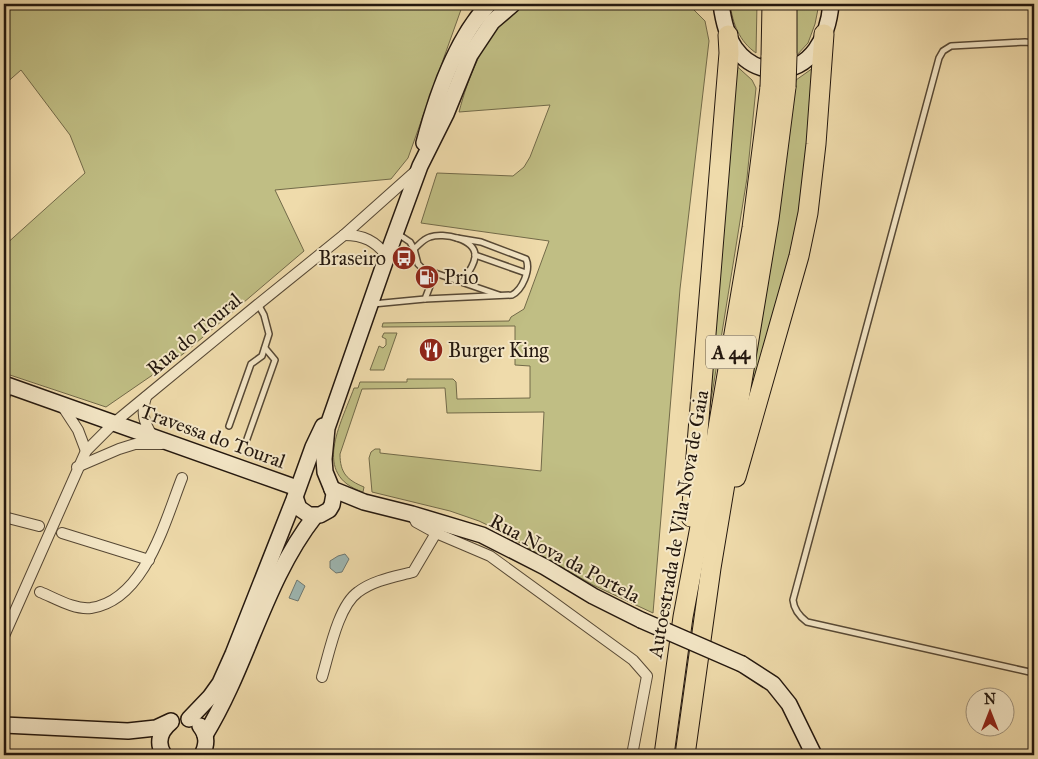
<svg xmlns="http://www.w3.org/2000/svg" width="1038" height="759" viewBox="0 0 1038 759" font-family="'IM FELL Great Primer',serif">
	<rect width="100%" height="100%" fill="#efdbab"/>
	<filter id="stains"><feTurbulence type="fractalNoise" baseFrequency=".004" numOctaves="4"/><feColorMatrix values="0 0 0 0 .2 0 0 0 0 .09 0 0 0 0 .02 0 0 0 .5 -.17"/></filter>
	<radialGradient id="worn" r=".72"><stop offset=".6" stop-color="#630" stop-opacity="0"/><stop offset="1" stop-color="#630" stop-opacity=".3"/></radialGradient>
	<g fill="#c0be84" stroke="#726a49">
		<polygon points="4,4 463,4 408,158 391,179 275,190 304,251 183,354 106,407 4,373 4,246 85,173 70,135 21,70 4,85"/>
		<path d="M529 4H688L705 21 709 41 680 289 653 613 593 585 535 552 504 533 479 521 450 511 372 492 369 458 371 452 375 449H380V453L541 471 544 412 447 413 445 388 362 389 340 454C340 473 347 480 364 487L363 492C311 475 341 424 354 388H358L360 382H407V379H453L456 382 457 399 530 398V366L515 365V326L382 327 383 323 509 321 511 317 524 309 549 241 421 223 437 173 513 176 524 167 530 157 550 105 459 112C468 78 482 40 509 16 514 11 523 7 529 4Z"/>
		<path d="M730 4H757L756 53C739 41 733 24 730 4Z"/>
		<polygon points="796,4 819,4 815,24 808,43 796,56"/>
		<polygon points="731,61 752,80 756,88 747,178 702,456"/>
		<polygon points="813,68 808,168 794,243 745,416 795,86 796,80"/>
		<polygon points="384,333 397,333 384,370 370,370 379,346 383,348 386,345 386,339 382,337"/>
	</g>
	<g fill="#9eb8b4" stroke="#6d7872">
		<polygon points="345,554 349,559 342,572 336,573 330,568 330,561 338,556"/>
		<polygon points="297,580 305,586 298,601 289,598"/>
	</g>
	<g fill="none" stroke-linecap="round" stroke-linejoin="round">
		<g stroke="#564835" stroke-width="8">
			<g id="lane">
				<path d="M1034 43 1025 42 951 46 943 51 939 58 793 600C794 610 799 616 807 622L1034 673"/>
				<path d="M414 249C419 245 423 239 430 237 443 232 477 239 475 257 474 266 467 275 462 282"/>
				<polyline points="475,255 526,273"/>
				<polyline points="435,273 499,295"/>
				<path d="M425 299 512 295C522 290 531 270 526 259L481 242 457 238"/>
				<polyline points="373,304 425,299 435,273 423,269 418,264 414,249 410,242 398,234"/>
				<polyline points="229,426 251,364 262,356 269,334 264,315 258,304"/>
				<polyline points="247,439 275,360 265,348"/>
			</g>
		</g>
		<g stroke="#564835" stroke-width="12">
			<g id="street">
				<path d="M344 235C364 235 375 241 387 256"/>
				<path d="M146 397C141 413 144 423 153 437"/>
				<polyline points="4,398 8,385"/>
				<polyline points="61,404 78,430 86,451"/>
				<polyline points="77,467 119,449 135,444 162,444"/>
				<polyline points="412,514 416,522 436,533 490,556 633,660 647,676 632,755"/>
				<polyline points="4,517 39,526"/>
				<polyline points="62,533 149,560"/>
				<path d="M40 592C55 598 74 610 91 608 145 600 165 521 182 478"/>
				<polyline points="4,636 86,451 115,422 256,306 344,235 418,169"/>
				<path d="M322 677C329 654 338 606 358 592 374 580 394 577 413 572L436 533"/>
			</g>
		</g>
		<g stroke="#23170e" stroke-width="18">
			<g id="secondary">
				<path d="M721 4C723 19 726 35 735 48 745 62 758 69 774 70 812 71 828 37 831 4"/>
				<path d="M424 143C436 97 456 38 489 4"/>
				<polyline points="4,384 297,488"/>
				<polyline points="332,489 364,502 412,514 482,535 545,567 593,596 641,620"/>
				<polyline points="295,497 299,508 309,515 320,515 329,510 332,505 334,494 325,472 324,459 327,428 387,256 420,166 446,114 470,55 492,22 513,4"/>
				<polyline points="742,664 773,684 789,704 814,755"/>
				<polyline points="189,719 210,697 220,683 233,654 295,497 313,447 323,426"/>
				<polyline points="4,725 128,731 156,728 171,721"/>
				<path d="M200 726C208 736 207 745 202 755"/>
				<path d="M205 735C248 665 264 581 315 516"/>
				<path d="M164 755C156 743 160 731 171 722"/>
			</g>
		</g>
		<g stroke="#23170e" stroke-width="21">
			<g id="highway">
				<polyline points="787,56 787,4"/>
				<polyline points="771,57 772,4"/>
				<polyline points="736,477 799,256 808,213 816,144 824,34"/>
				<polyline points="691,517 729,53 728,35"/>
				<polyline points="664,755 683,617 712,463 752,228 770,87"/>
				<polyline points="685,755 711,568 769,219 786,87"/>
			</g>
		</g>
		<use href="#lane" stroke="#f5e8c8" stroke-width="5"/>
		<use href="#street" stroke="#f5e8c8" stroke-width="10"/>
		<use href="#secondary" stroke="#f5e8c8" stroke-width="15"/>
		<use href="#highway" stroke="#efdbab" stroke-width="19"/>
		<g stroke="#23170e" stroke-width="18" stroke-linecap="butt">
			<polyline id="secondary-bridge" points="641,620 742,664"/>
		</g>
		<g stroke="#23170e" stroke-width="21" stroke-linecap="butt">
			<g id="highway-bridge">
				<polyline points="770,87 771,57"/>
				<polyline points="786,87 787,56"/>
			</g>
		</g>
		<use href="#secondary-bridge" stroke="#f5e8c8" stroke-width="15"/>
		<use href="#highway-bridge" stroke="#efdbab" stroke-width="19"/>
	</g>
	<defs>
		<g id="bus-disc" transform="scale(1.25)"><circle r="9.5" fill="#8f2418" stroke="#f5e8c8"/><path d="M-5-6H5V4H4V6H2V4H-2V6H-4V4H-5ZM-3.5-4V0h7V-4ZM-3.5 1.2v1.5H-2V1.2ZM2 1.2v1.5H3.5V1.2Z" fill="#fff"/></g>
		<g id="fuel-disc" transform="scale(1.25)"><circle r="9.5" fill="#8f2418" stroke="#f5e8c8"/><path d="M-5.5-6h7V0h2V4h1.3V-2.5L3-4.5l.8-.8L6-3V5H2.5V1h-1V6h-7ZM-4.2-4.7v3.2H.2V-4.7Z" fill="#fff"/></g>
		<g id="restaurant-disc" transform="scale(1.25)"><circle r="9.5" fill="#8f2418" stroke="#f5e8c8"/><path d="M-5-6h1v4h1v-4h1v4h1v-4h1v5L-1.5 .5V6h-2V.5L-5-1ZM5-6V6H3V1.5H1.5Q1.5-4 5-6Z" fill="#fff"/></g>
	</defs>
	<g fill-rule="evenodd">
		<use href="#bus-disc" x="404" y="258"/>
		<use href="#fuel-disc" x="427" y="277"/>
		<use href="#restaurant-disc" x="431" y="350"/>
	</g>
	<g text-anchor="middle" stroke-width="4" stroke-linejoin="round" paint-order="stroke">
		<rect fill="#f5e8c8" stroke="#625646" stroke-width="1" x="706" y="335.5" width="50" height="33" rx="4"/>
		<g font-size="19" font-weight="bold" fill="#23170e">
			<text x="731" y="359">A 44</text>
		</g>
		<g font-size="20" fill="#23170e" stroke="#f5e8c8" text-anchor="start">
			<text x="386" y="265" text-anchor="end">Braseiro</text>
			<text x="444" y="284">Prio</text>
			<text x="448" y="357">Burger King</text>
		</g>
		<g font-size="20" fill="#23170e" stroke="#f5e8c8">
			<text transform="translate(194 334) rotate(-40)" y="7">Rua do Toural</text>
			<text transform="translate(213 436) rotate(20)" y="7">Travessa do Toural</text>
			<text transform="translate(678 524) rotate(-80)" y="7">Autoestrada de Vila Nova de Gaia</text>
			<text transform="translate(565 558) rotate(28)" y="7">Rua Nova da Portela</text>
		</g>
	</g>
	<rect width="1038" height="759" fill="none" stroke="#efdbab" stroke-width="20"/>
	<rect x="5" y="5" width="1028" height="749" fill="none" stroke="#23170e" stroke-width="2.5"/>
	<rect x="10" y="10" width="1018" height="739" fill="none" stroke="#23170e"/>
	<g transform="translate(990 712)"><circle r="24" fill="#f5e8c8" stroke="#a1947e"/>
	<path d="M0-4L9 19L0 12L-9 19Z" fill="#8f2418"/>
	<text y="-8" font-size="14" font-weight="bold" text-anchor="middle" fill="#23170e">N</text>
	</g>
	<rect width="100%" height="100%" filter="url(#stains)"/>
	<rect width="100%" height="100%" fill="url(#worn)"/>
</svg>
